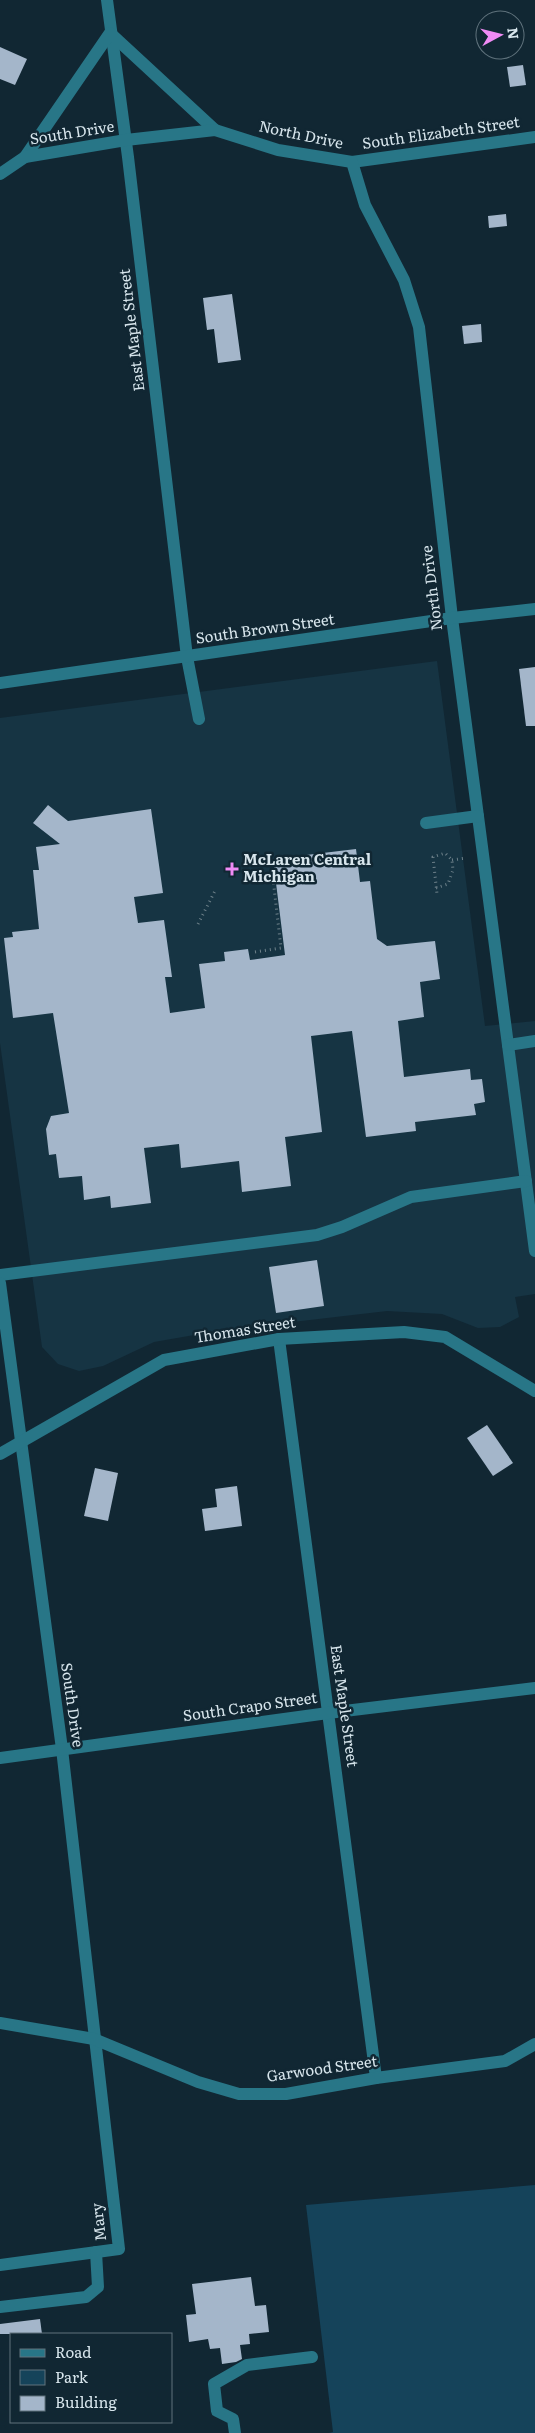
<svg xmlns="http://www.w3.org/2000/svg" width="535" height="2433" viewBox="0 0 535 2433" font-family="Literata,serif">
	<rect width="100%" height="100%" fill="#112733"/>
	<polygon fill="#163443" points="437,661 485,1026 535,1021 535,1294 515,1297 519,1317 500,1327 478,1328 442,1314 387,1311 223,1330 154,1342 103,1366 79,1371 58,1364 42,1347 0,1043 0,718"/>
	<polygon fill="#15435a" points="535,2185 535,2433 329,2433 333,2432 306,2205"/>
	<g fill="#a4b6ca">
		<polygon points="0,47 27,59 15,85 0,79"/>
		<polygon points="523,65 526,85 510,87 507,67"/>
		<polygon points="506,214 507,226 489,228 488,216"/>
		<polygon points="232,294 241,360 218,363 214,329 207,330 203,298"/>
		<polygon points="481,324 482,342 464,344 462,326"/>
		<polygon points="535,667 535,726 526,726 519,669"/>
		<polygon points="48,805 68,821 151,809 163,893 134,897 138,923 164,920 172,977 165,977 170,1013 205,1008 199,964 225,961 224,952 248,949 250,960 285,955 273,859 356,849 360,882 370,881 377,939 387,946 435,941 440,979 420,982 424,1017 398,1021 404,1077 470,1069 471,1080 482,1079 485,1102 474,1104 476,1115 415,1122 416,1131 366,1137 352,1031 311,1036 322,1132 285,1137 291,1186 242,1192 239,1161 181,1168 179,1144 144,1148 151,1203 111,1208 110,1196 84,1200 82,1176 59,1178 56,1154 49,1155 46,1129 51,1116 69,1113 53,1013 13,1018 4,938 13,937 12,932 39,929 33,870 39,870 36,847 60,844 33,823"/>
		<polygon points="317,1260 324,1306 276,1313 269,1267"/>
		<polygon points="487,1425 513,1463 493,1476 467,1438"/>
		<polygon points="95,1468 118,1473 108,1521 84,1516"/>
		<polygon points="237,1486 242,1526 205,1531 202,1509 217,1507 215,1489"/>
		<polygon points="251,2277 255,2306 266,2305 269,2332 249,2334 250,2344 240,2345 242,2359 236,2362 222,2364 220,2348 210,2349 208,2339 189,2342 186,2315 196,2314 192,2284"/>
		<polygon points="40,2319 42,2334 0,2334 0,2324"/>
	</g>
	<g fill="none" stroke-linecap="round" stroke-linejoin="round">
		<g stroke="#6e818a" stroke-width="3" stroke-dasharray="1 4" stroke-linecap="butt">
			<polyline points="452,860 466,858"/>
			<polyline points="436,888 448,884 453,870 452,860 445,853 433,857 437,894"/>
			<polyline points="198,924 216,889"/>
			<polyline points="255,952 281,948 270,853"/>
		</g>
		<g stroke="#287687" stroke-width="12">
			<polyline points="107,0 128,157 187,657 199,719"/>
			<polyline points="25,157 110,33 215,130"/>
			<polyline points="352,162 535,137"/>
			<polyline points="0,174 25,157 126,140 215,130 278,150 352,162 365,205 404,280 419,327 452,618 535,1251"/>
			<polyline points="0,683 452,618 535,609"/>
			<polyline points="426,823 478,816"/>
			<polyline points="508,1045 535,1041"/>
			<polyline points="0,1275 317,1235 342,1227 411,1197 526,1181"/>
			<polyline points="0,1283 62,1749 119,2249 0,2265"/>
			<polyline points="279,1339 376,2078"/>
			<polyline points="0,1454 164,1360 279,1339 404,1332 445,1337 535,1391"/>
			<polyline points="0,1758 328,1713 535,1688"/>
			<polyline points="0,2023 94,2039 198,2082 239,2094 286,2094 376,2078 505,2061 535,2044"/>
			<polyline points="0,2307 86,2297 98,2287 96,2252"/>
			<polyline points="235,2433 233,2419 217,2411 214,2384 247,2365 312,2357"/>
		</g>
	</g>
	<path fill="#f08bf5" stroke="#112733" stroke-width="2" d="M229.5 861.5h5v5h5v5h-5v5h-5v-5h-5v-5h5z"/>
	<g text-anchor="middle" stroke-width="5" stroke-linejoin="round" paint-order="stroke">
		<g font-size="15" fill="#d7e5ec" stroke="#112733">
			<text transform="translate(72 133) rotate(-9)" y="5">South Drive</text>
			<text transform="translate(441 133) rotate(-8)" y="5">South Elizabeth Street</text>
			<text transform="translate(301 135) rotate(12)" y="5">North Drive</text>
			<text transform="translate(132 330) rotate(-97)" y="5">East Maple Street</text>
			<text transform="translate(432 588) rotate(-97)" y="5">North Drive</text>
			<text transform="translate(265 629) rotate(-8)" y="5">South Brown Street</text>
			<text transform="translate(245 1330) rotate(-9)" y="5">Thomas Street</text>
			<text transform="translate(72 1705) rotate(82)" y="5">South Drive</text>
			<text transform="translate(344 1706) rotate(82)" y="5">East Maple Street</text>
			<text transform="translate(250 1707) rotate(-8)" y="5">South Crapo Street</text>
			<text transform="translate(322 2069) rotate(-8)" y="5">Garwood Street</text>
			<text transform="translate(99 2222) rotate(-97)" y="5">Mary</text>
		</g>
		<g font-size="15" font-weight="bold" fill="#d7e5ec" stroke="#112733" text-anchor="start">
			<text x="243" y="865">McLaren Central<tspan x="243" dy="17">Michigan</tspan></text>
		</g>
	</g>
	<rect x="10" y="2333" width="162" height="90" fill="#112733" stroke="#60737d"/>
	<rect x="20" y="2349" width="25" height="8" fill="#287687" stroke="#60737d"/>
	<text x="55" y="2358" font-size="15" fill="#d7e5ec">Road</text>
	<rect x="20" y="2370" width="25" height="15" fill="#15435a" stroke="#60737d"/>
	<text x="55" y="2383" font-size="15" fill="#d7e5ec">Park</text>
	<rect x="20" y="2396" width="25" height="15" fill="#a4b6ca" stroke="#60737d"/>
	<text x="55" y="2408" font-size="15" fill="#d7e5ec">Building</text>
	<g transform="translate(500 35) rotate(83)"><circle r="24" fill="#112733" stroke="#60737d"/>
	<path d="M0-4L9 19L0 12L-9 19Z" fill="#f08bf5"/>
	<text y="-8" font-size="14" font-weight="bold" text-anchor="middle" fill="#d7e5ec">N</text>
	</g>
</svg>
